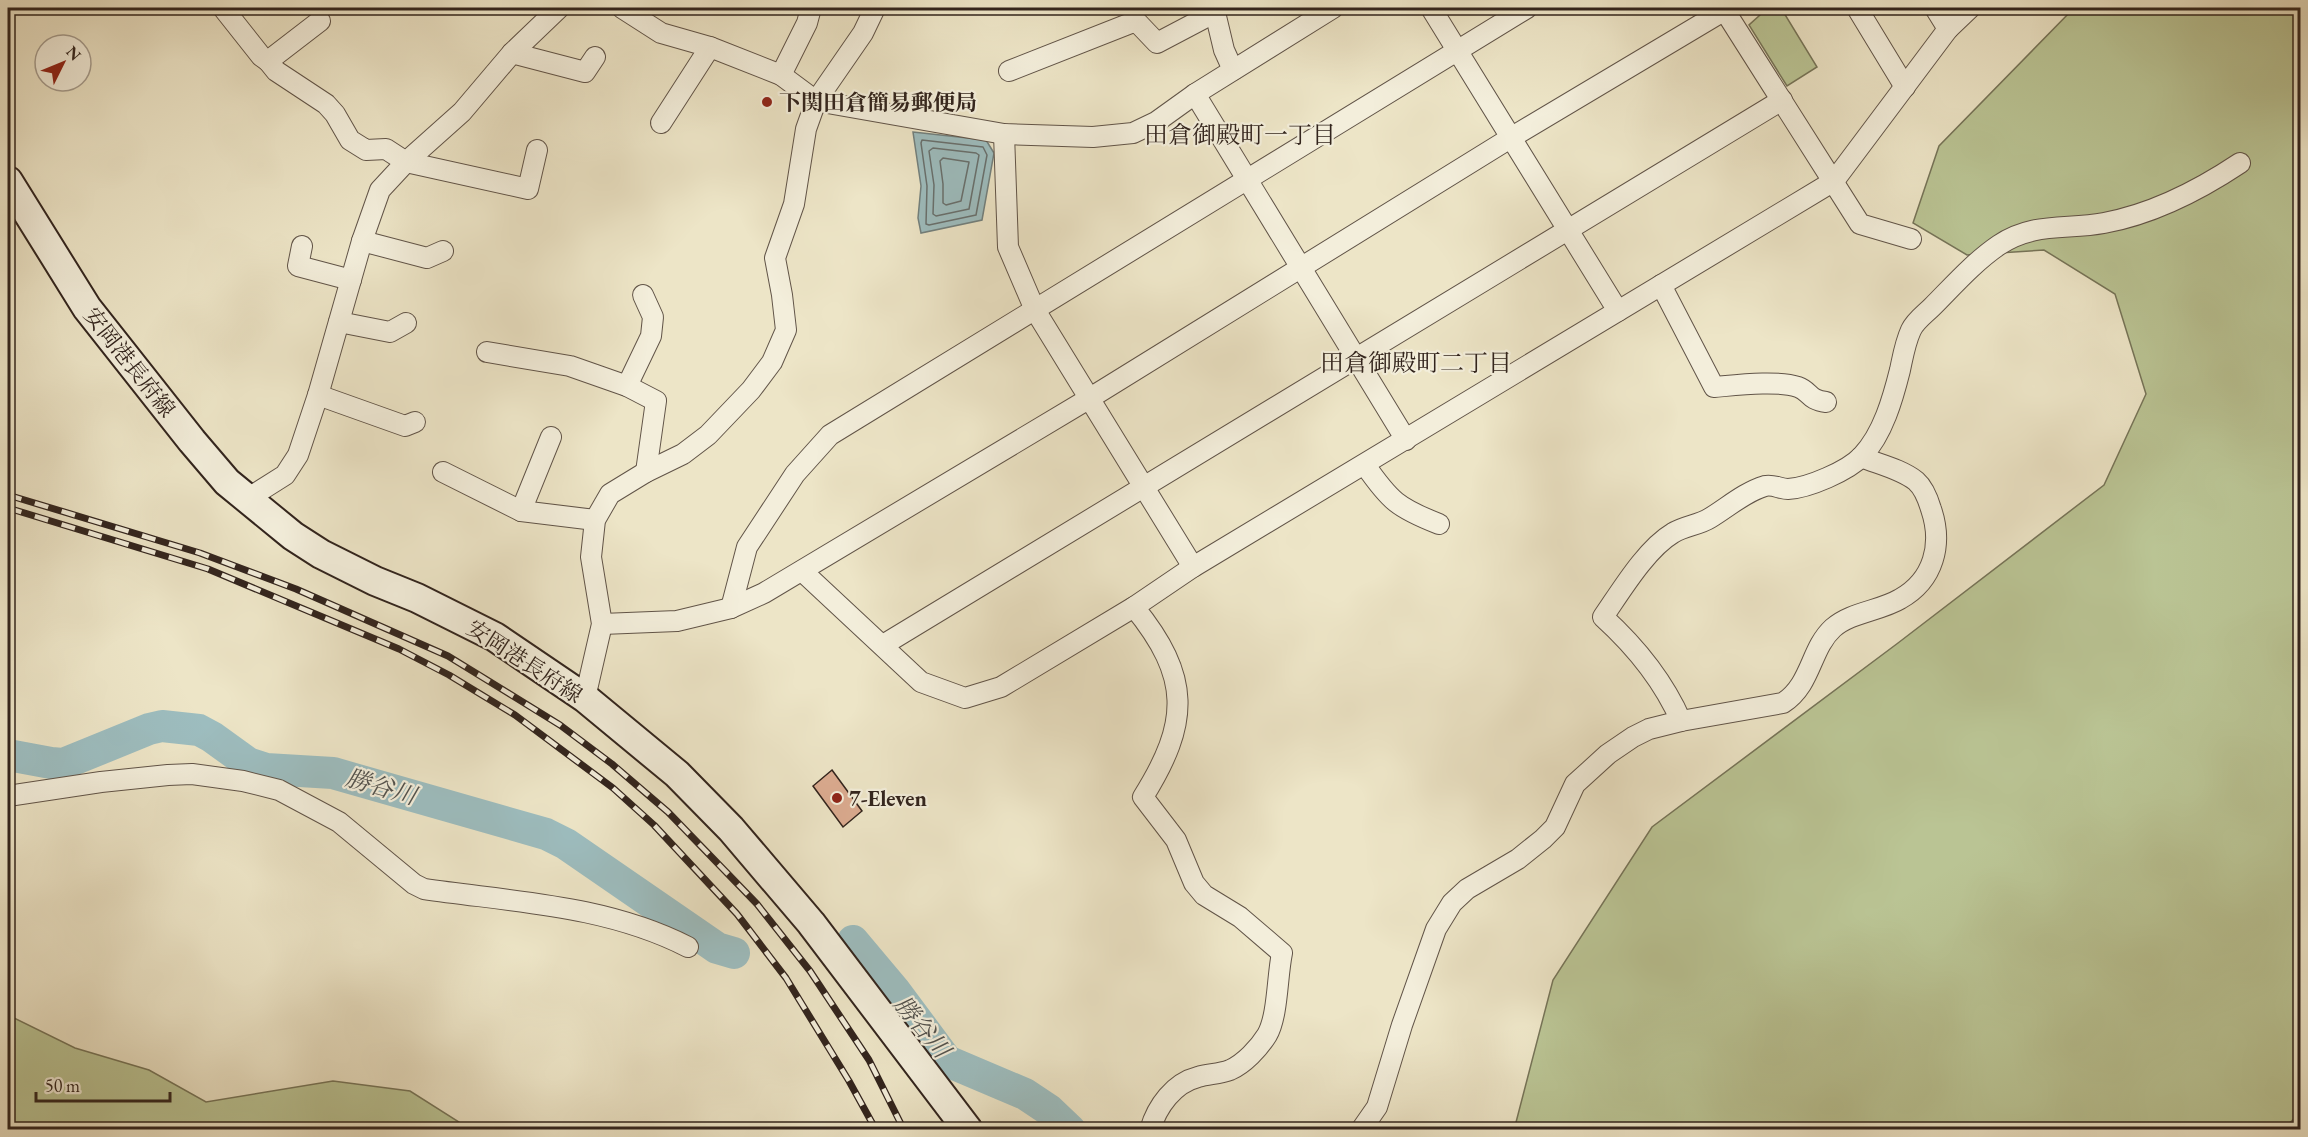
<svg xmlns="http://www.w3.org/2000/svg" width="2308" height="1137" viewBox="0 0 2308 1137" font-family="'EB Garamond','Noto Serif JP',serif">
	<rect width="100%" height="100%" fill="#ede5c7"/>
	<filter id="stains"><feTurbulence type="fractalNoise" baseFrequency=".00333" numOctaves="4"/><feColorMatrix values="0 0 0 0 .2 0 0 0 0 .09 0 0 0 0 .02 0 0 0 .5 -.17"/></filter>
	<radialGradient id="worn" r=".72"><stop offset=".6" stop-color="#630" stop-opacity="0"/><stop offset="1" stop-color="#630" stop-opacity=".3"/></radialGradient>
	<g fill="#bac494" stroke="#767458" stroke-width="1.5">
		<polygon points="1758,8 1781,8 1817,67 1787,86 1749,25 1760,15"/>
		<polygon points="2074,8 2300,8 2300,1113 2282,1130 1514,1130 1553,980 1652,827 1898,643 2104,485 2146,394 2115,294 2044,250 1967,255 1913,223 1939,146"/>
		<polygon points="8,1015 75,1048 149,1070 206,1102 333,1081 410,1091 459,1122 465,1129 8,1129"/>
	</g>
	<polygon fill="#9dbdbf" stroke="#72807e" stroke-width="1.5" points="913,132 986,140 994,153 982,220 921,233 918,218 921,186"/>
	<g fill="none" stroke-linecap="round" stroke-linejoin="round">
		<g stroke="#68706e" stroke-width="1.5">
			<polygon points="922,140 983,147 987,155 976,215 929,225 926,224 927,186 921,143"/>
			<polygon points="933,148 976,153 979,155 969,209 936,216 933,214 934,185 929,151"/>
			<polygon points="943,158 969,162 961,201 946,205 943,203 943,184 940,161"/>
		</g>
		<g stroke="#9dbdbf" stroke-width="32">
			<polyline points="8,755 51,763 63,764 149,729 162,726 199,730 212,737 248,763 266,769 333,773 546,834 566,844 717,948 734,953"/>
			<polyline points="853,941 895,991 947,1061 1025,1094 1049,1110 1070,1130"/>
		</g>
	</g>
	<polygon fill="#dbab90" stroke="#32241d" stroke-width="1.5" points="832,770 862,811 843,827 813,786"/>
	<g fill="none" stroke-linecap="round" stroke-linejoin="round">
		<g stroke="#615448" stroke-width="22">
			<g id="minor">
				<polyline points="223,8 261,56 268,61 320,21"/>
				<polyline points="622,8 661,33 710,47 781,75 816,101 1004,134 1093,137 1133,133 1156,122 1195,94 1333,8"/>
				<polyline points="1214,8 1224,50 1233,70"/>
				<polyline points="1431,8 1618,311"/>
				<polyline points="1723,8 1860,224 1911,239"/>
				<polyline points="1857,8 1905,87"/>
				<polyline points="1935,8 1948,29"/>
				<polyline points="512,53 585,72 595,57"/>
				<polyline points="268,61 276,71 326,104 335,114 350,140 366,150 386,149 406,162 528,189 537,150"/>
				<polyline points="1009,71 1136,21 1157,43 1214,13"/>
				<polyline points="781,75 807,23 811,8"/>
				<polyline points="1195,94 1406,440"/>
				<polyline points="661,123 710,47"/>
				<polyline points="1004,134 1008,247 1035,310 1193,567"/>
				<polyline points="362,241 427,258 443,251"/>
				<polyline points="302,246 298,266 351,280"/>
				<path d="M1661 285 1714 387C1737 385 1777 380 1798 387 1810 391 1808 400 1826 402"/>
				<polyline points="339,322 390,332 406,323"/>
				<polyline points="487,352 570,366 627,386 656,401 646,472"/>
				<polyline points="627,386 651,336 653,317 643,295"/>
				<polyline points="318,395 405,426 415,422"/>
				<path d="M1365 465C1390 501 1398 508 1439 524"/>
				<polyline points="443,472 521,511 595,520"/>
				<polyline points="247,499 285,475 298,455 318,395 362,241 380,190 406,162 462,112 512,53 559,8"/>
				<polyline points="521,511 551,437"/>
				<polyline points="802,571 921,682 965,698 1001,687 1134,607 1193,567 1834,181 1948,29 1970,8"/>
				<path d="M1134 607C1191 677 1190 722 1143 797L1176 840 1194 883 1204 895 1240 917 1282 953C1277 977 1278 1016 1267 1035 1259 1048 1244 1064 1230 1070 1220 1074 1208 1074 1198 1077 1174 1083 1157 1106 1150 1130"/>
				<polyline points="731,608 747,547 795,474 830,435 1527,8"/>
				<polyline points="602,624 677,621 731,608 764,593 1090,398 1512,137 1725,10"/>
				<polyline points="883,645 1782,100"/>
				<polyline points="585,698 602,624 591,557 595,520 610,494 646,472 683,454 708,435 751,390 772,362 786,330 782,295 775,258 794,204 806,129 816,101 863,33 875,8"/>
				<path d="M1681 721C1663 680 1636 647 1603 617 1621 591 1646 549 1673 533 1684 526 1699 525 1710 518 1728 507 1745 492 1765 486 1773 484 1780 489 1788 489 1808 488 1848 471 1862 456 1883 434 1893 398 1900 370 1903 356 1905 343 1911 330 1915 321 1925 314 1932 307 1953 286 1974 262 1999 245 2033 222 2066 230 2104 223 2153 214 2198 191 2240 163"/>
				<path d="M8 796 101 782 168 775 192 774 243 781 279 790 339 822 414 884 424 889C513 902 606 905 688 947"/>
				<path d="M1361 1130 1377 1107 1402 1025 1436 929 1452 903 1467 889 1518 859 1543 839 1555 827 1575 784 1608 754 1633 737 1649 729 1681 721 1783 703C1812 684 1810 649 1833 628 1851 612 1880 611 1900 599 1934 580 1943 544 1931 509 1928 499 1924 488 1916 481 1901 469 1878 464 1861 457"/>
			</g>
		</g>
		<g stroke="#32241d" stroke-width="32">
			<polyline id="secondary" points="8,181 87,308 192,441 227,482 293,536 321,554 375,581 417,598 495,637 585,698 677,774 731,829 811,923 968,1130"/>
		</g>
		<use href="#minor" stroke="#f3eedb" stroke-width="20"/>
		<use href="#secondary" stroke="#f3eedb" stroke-width="28"/>
		<g stroke="#32241d" stroke-width="7">
			<g id="rail">
				<polyline points="8,495 200,553 296,589 448,656 560,725 612,764 668,812 757,904 810,971 869,1060 904,1130"/>
				<polyline points="8,508 208,569 399,649 449,675 515,715 613,788 654,825 737,914 786,978 849,1081 876,1130"/>
			</g>
		</g>
		<use href="#rail" stroke="#f3eedb" stroke-width="4.5" stroke-dasharray="14" stroke-linecap="butt"/>
	</g>
	<g fill="#8f2418" stroke="#f3eedb" stroke-width="2">
		<circle cx="767" cy="102" r="6"/>
		<circle cx="837" cy="798" r="6"/>
	</g>
	<g text-anchor="middle" stroke-width="4.5" stroke-linejoin="round" paint-order="stroke">
		<g font-size="22" font-weight="bold" fill="#32241d" stroke="#f3eedb" text-anchor="start">
			<text x="779" y="110">下関田倉簡易郵便局</text>
			<text x="849" y="806">7-Eleven</text>
		</g>
		<g font-size="22" fill="#32241d" stroke="#f3eedb">
			<text transform="translate(130 362) rotate(52)" y="8">安岡港長府線</text>
			<text transform="translate(525 661) rotate(33)" y="8">安岡港長府線</text>
		</g>
		<g font-size="24" fill="#32241d" stroke="#f3eedb">
			<text x="1240" y="143">田倉御殿町一丁目</text>
			<text x="1416" y="371">田倉御殿町二丁目</text>
		</g>
		<g font-size="24" font-style="italic" fill="#52524e" stroke="#f3eedb">
			<text transform="translate(381 787) rotate(16)" y="8">勝谷川</text>
			<text transform="translate(922 1027) rotate(50)" y="8">勝谷川</text>
		</g>
	</g>
	<rect width="2308" height="1137" fill="none" stroke="#ede5c7" stroke-width="30"/>
	<rect x="9" y="9" width="2290" height="1119" fill="none" stroke="#32241d" stroke-width="3"/>
	<rect x="15" y="15" width="2278" height="1107" fill="none" stroke="#32241d" stroke-width="1.5"/>
	<g transform="translate(63 63) rotate(47)"><circle r="28" fill="#f3eedb" stroke="#a69d8f" stroke-width="1.5"/>
	<path d="M0-4.5L10 22L0 15L-10 22Z" fill="#8f2418"/>
	<text y="-9" font-size="16" font-weight="bold" text-anchor="middle" fill="#32241d">N</text>
	</g>
	<path d="M36 1092v9h134v-9" fill="none" stroke="#32241d" stroke-width="3"/>
	<text x="45" y="1092" font-size="18" fill="#32241d" stroke="#f3eedb" stroke-width="4.5" paint-order="stroke">50 m</text>
	<rect width="100%" height="100%" filter="url(#stains)"/>
	<rect width="100%" height="100%" fill="url(#worn)"/>
</svg>
